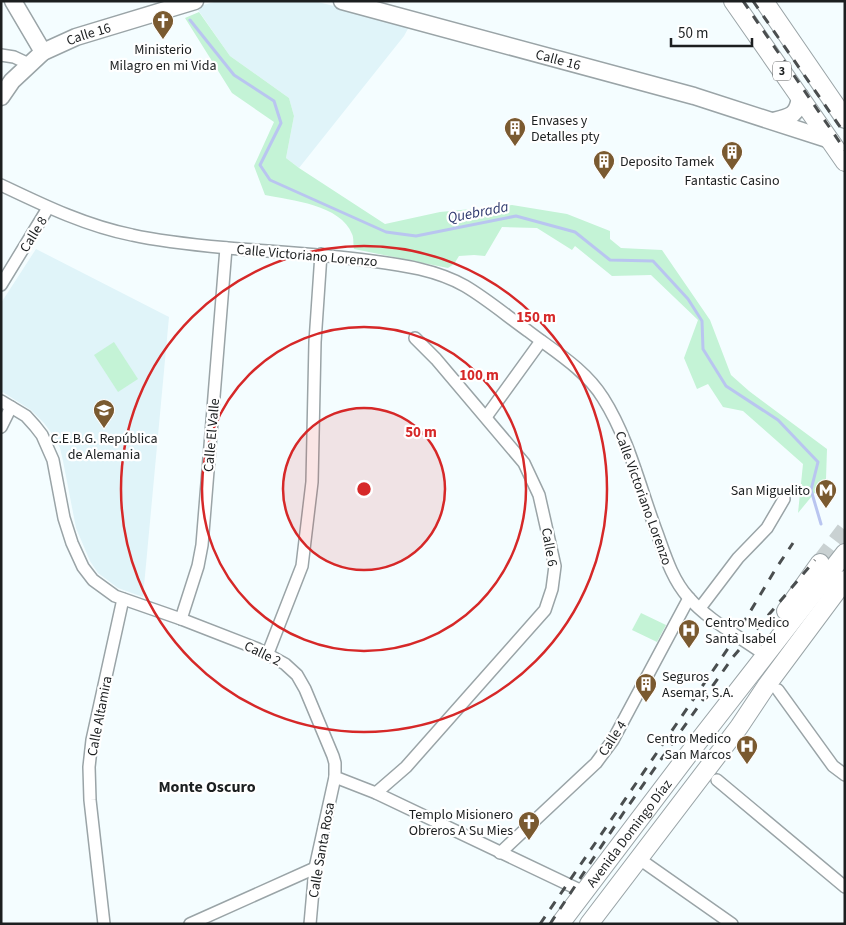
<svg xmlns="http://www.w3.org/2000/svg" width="846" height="925" viewBox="0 0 846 925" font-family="'Source Sans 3',sans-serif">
	<rect width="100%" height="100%" fill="#f4fdff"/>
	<g fill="#e0f4f9">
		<polygon points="218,1 314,1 410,25 404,36 299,168 286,158 294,116 289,98 230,56 196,7"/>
		<polygon points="36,249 169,317 143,597 118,588 98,573 90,561 76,528 63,461 60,448 53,435 44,423 31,410 1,391 1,303"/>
	</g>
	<g fill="#c4f3d6">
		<path d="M199 12 230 56 289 98 294 116 286 158 299 168 385 224 440 212 512 205 567 214 610 231V239L621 248 662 250 710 320 731 375 749 391 827 449 826 479 798 513 803 464 743 411 723 407 708 384 697 389 684 358 698 320 651 275 612 276 575 246 572 250 537 228 502 227 485 256 474 255 459 256 454 264 448 268 354 249C353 244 354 238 352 234 341 205 291 200 265 195L254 166 274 122 232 93 185 18Z"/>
		<polygon points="114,342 138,379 118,392 94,355"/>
		<polygon points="641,613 666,625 657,642 632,630"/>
	</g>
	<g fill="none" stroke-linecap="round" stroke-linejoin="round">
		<polyline stroke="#b9c5f0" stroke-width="3" points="190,20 234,75 274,101 281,123 260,165 270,180 386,232 416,236 516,216 575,232 610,260 653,261 688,299 702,321 703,349 726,386 778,420 818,462 811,490 821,524"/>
		<polyline stroke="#c9d1d2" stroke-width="18" stroke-dasharray="18 9" stroke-linecap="butt" points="820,563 845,530"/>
		<g stroke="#9aa4a7" stroke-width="14">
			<g id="minor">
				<polyline points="1,55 14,57 29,64"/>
				<path d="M1 185C43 205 86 226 132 235 163 242 196 245 228 248 277 252 323 254 372 261 403 265 437 270 465 286 487 299 507 316 528 331 554 351 585 369 603 398 629 439 640 488 657 533 665 555 672 579 688 597 707 619 735 634 758 650"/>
				<polyline points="1,285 48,208"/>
				<polyline points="1,401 26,416 35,426 42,435 53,460 64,518 72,543 83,567 93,580 115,596 181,619 258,649 285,664 297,675 305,689 333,756 335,763 335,777 376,793 584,892"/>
				<polyline points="486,417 541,341"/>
				<polyline points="1,427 11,407"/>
				<polyline points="700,608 738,558 767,528 784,499"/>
				<polyline points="181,619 198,566 202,545 226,248"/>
				<polyline points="268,653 302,566 312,482 315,342 321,254"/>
				<polyline points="778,690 833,766 845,775"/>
				<polyline points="717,780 845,887"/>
				<polyline points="376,793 406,767 545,610 552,589 555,566 539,495 524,463 436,359 415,338"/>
				<polyline points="500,853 596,763 613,740 689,598"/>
				<polyline points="638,858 732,924"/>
				<polyline points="104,924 90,800 89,767 92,740 123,599"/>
				<polyline points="190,924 315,868"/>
				<polyline points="310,924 315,868 335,777"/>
			</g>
		</g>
		<g stroke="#9aa4a7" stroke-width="19">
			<g id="secondary">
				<polyline points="13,1 43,52"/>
				<path id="s1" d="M342 1 694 96 830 140"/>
				<path id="s2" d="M1 97 12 81 43 52 76 37 195 1"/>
				<path d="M773 121C790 117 798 116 800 96"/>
			</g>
		</g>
		<g stroke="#9aa4a7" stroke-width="20">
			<g id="primary">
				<polyline points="733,1 845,162"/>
				<polyline points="764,1 845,119"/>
				<polyline points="786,611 820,563"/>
				<path id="s3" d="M560 924 694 747 845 553"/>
				<polyline points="589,924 739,727 767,685 845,580"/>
			</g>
		</g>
		<use href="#minor" stroke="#fff" stroke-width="11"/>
		<use href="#secondary" stroke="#fff" stroke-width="16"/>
		<use href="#primary" stroke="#fff" stroke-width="18"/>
		<g stroke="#4a4e4f" stroke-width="3" stroke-dasharray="9 9" stroke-linecap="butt">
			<polyline points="743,1 845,150"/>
			<polyline points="753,1 845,134"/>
			<polyline points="540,924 729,647 775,570 793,543"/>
			<polyline points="550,924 624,812 733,657 815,560"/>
		</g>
	</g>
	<circle cx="364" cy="489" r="81" fill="#d62828" fill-opacity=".12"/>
	<g fill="none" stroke="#d62828" stroke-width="2.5">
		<circle cx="364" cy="489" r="81"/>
		<circle cx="364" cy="489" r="162"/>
		<circle cx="364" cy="489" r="243"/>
	</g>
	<defs>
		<g id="church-pin" transform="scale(1.125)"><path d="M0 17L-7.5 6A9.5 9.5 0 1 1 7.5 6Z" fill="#7a5a30" stroke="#fff"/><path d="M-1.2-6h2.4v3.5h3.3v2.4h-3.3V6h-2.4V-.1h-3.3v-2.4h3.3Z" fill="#fff"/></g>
		<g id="building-pin" transform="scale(1.125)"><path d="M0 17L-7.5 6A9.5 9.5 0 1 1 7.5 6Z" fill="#7a5a30" stroke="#fff"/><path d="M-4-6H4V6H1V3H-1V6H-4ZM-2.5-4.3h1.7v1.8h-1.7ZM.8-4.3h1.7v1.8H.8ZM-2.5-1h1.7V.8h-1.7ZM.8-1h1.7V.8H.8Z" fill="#fff"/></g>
		<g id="school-pin" transform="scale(1.125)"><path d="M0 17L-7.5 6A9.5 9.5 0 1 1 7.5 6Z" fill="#7a5a30" stroke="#fff"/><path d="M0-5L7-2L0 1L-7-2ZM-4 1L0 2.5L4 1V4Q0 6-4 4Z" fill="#fff"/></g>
		<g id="metro-pin" transform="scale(1.125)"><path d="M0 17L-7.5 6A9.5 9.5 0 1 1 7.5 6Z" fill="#7a5a30" stroke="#fff"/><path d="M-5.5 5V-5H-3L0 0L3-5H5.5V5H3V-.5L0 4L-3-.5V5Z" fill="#fff"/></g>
		<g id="hospital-pin" transform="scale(1.125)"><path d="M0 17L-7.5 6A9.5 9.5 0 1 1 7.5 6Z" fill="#7a5a30" stroke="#fff"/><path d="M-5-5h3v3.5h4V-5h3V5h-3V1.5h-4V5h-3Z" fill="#fff"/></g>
	</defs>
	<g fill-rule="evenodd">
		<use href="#church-pin" x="163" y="21"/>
		<use href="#building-pin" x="515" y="128"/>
		<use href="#building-pin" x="732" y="152"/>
		<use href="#building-pin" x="604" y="161"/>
		<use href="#school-pin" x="104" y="410"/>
		<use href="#metro-pin" x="826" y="490"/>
		<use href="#hospital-pin" x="689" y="630"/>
		<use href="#building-pin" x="646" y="684"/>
		<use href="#hospital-pin" x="747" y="746"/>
		<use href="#church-pin" x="529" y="822"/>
	</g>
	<g text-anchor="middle" stroke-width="4.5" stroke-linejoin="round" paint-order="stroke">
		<rect fill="#fff" stroke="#606263" stroke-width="1" x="773" y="61.5" width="18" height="19" rx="4"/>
		<g font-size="12" font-weight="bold" fill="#1c1f20">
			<text x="782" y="75">3</text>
		</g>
		<g font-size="14" fill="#1c1f20" stroke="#fff">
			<text dy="5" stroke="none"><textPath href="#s2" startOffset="111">Calle 16</textPath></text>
			<text dy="5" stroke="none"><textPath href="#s1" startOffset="224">Calle 16</textPath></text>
			<text transform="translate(33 234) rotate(-58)" y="5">Calle 8</text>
			<text transform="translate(307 255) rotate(5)" y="5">Calle Victoriano Lorenzo</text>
			<text transform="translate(211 435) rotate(-85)" y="5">Calle El Valle</text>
			<text transform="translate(644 498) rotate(70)" y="5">Calle Victoriano Lorenzo</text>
			<text transform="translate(550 547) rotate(80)" y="5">Calle 6</text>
			<text transform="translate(263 653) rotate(26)" y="5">Calle 2</text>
			<text transform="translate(99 716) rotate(-79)" y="5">Calle Altamira</text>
			<text transform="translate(612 738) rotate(-57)" y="5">Calle 4</text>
			<text dy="5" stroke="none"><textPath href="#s3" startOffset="114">Avenida Domingo Díaz</textPath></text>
			<text transform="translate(321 850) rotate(-80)" y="5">Calle Santa Rosa</text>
		</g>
		<g font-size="14" fill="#1c1f20" stroke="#fff" text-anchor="start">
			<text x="163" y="54" text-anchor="middle">Ministerio<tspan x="163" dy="16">Milagro en mi Vida</tspan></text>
			<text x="531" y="125">Envases y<tspan x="531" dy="16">Detalles pty</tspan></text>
			<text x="620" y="166">Deposito Tamek</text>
			<text x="732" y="185" text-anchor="middle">Fantastic Casino</text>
			<text x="104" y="443" text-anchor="middle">C.E.B.G. República<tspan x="104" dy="16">de Alemania</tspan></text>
			<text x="810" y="495" text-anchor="end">San Miguelito</text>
			<text x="705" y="627">Centro Medico<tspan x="705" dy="16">Santa Isabel</tspan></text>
			<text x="662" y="681">Seguros<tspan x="662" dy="16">Asemar, S.A.</tspan></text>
			<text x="731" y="743" text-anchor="end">Centro Medico<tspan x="731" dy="16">San Marcos</tspan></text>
			<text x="513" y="819" text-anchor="end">Templo Misionero<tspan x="513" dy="16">Obreros A Su Mies</tspan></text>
		</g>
		<g font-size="15" font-style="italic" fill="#2c376c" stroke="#fff">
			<text transform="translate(478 212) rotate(-11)" y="5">Quebrada</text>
		</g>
		<g font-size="16" font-weight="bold" fill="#1c1f20" stroke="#fff">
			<text x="207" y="792">Monte Oscuro</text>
		</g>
	</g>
	<circle cx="364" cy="489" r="8" fill="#d62828" stroke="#fff" stroke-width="2.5"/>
	<g font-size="15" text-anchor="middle" font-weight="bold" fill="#d62828" stroke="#fff" stroke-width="4.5" stroke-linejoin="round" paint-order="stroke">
		<text x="536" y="322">150 m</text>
		<text x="479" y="380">100 m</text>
		<text x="421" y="437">50 m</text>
	</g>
	<rect width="846" height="925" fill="none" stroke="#1c1f20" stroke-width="5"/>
	<path d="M671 38v8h81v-8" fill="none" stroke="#1c1f20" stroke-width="2.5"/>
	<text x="678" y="38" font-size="15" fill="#1c1f20" stroke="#ffffff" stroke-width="4" paint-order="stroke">50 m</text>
</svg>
